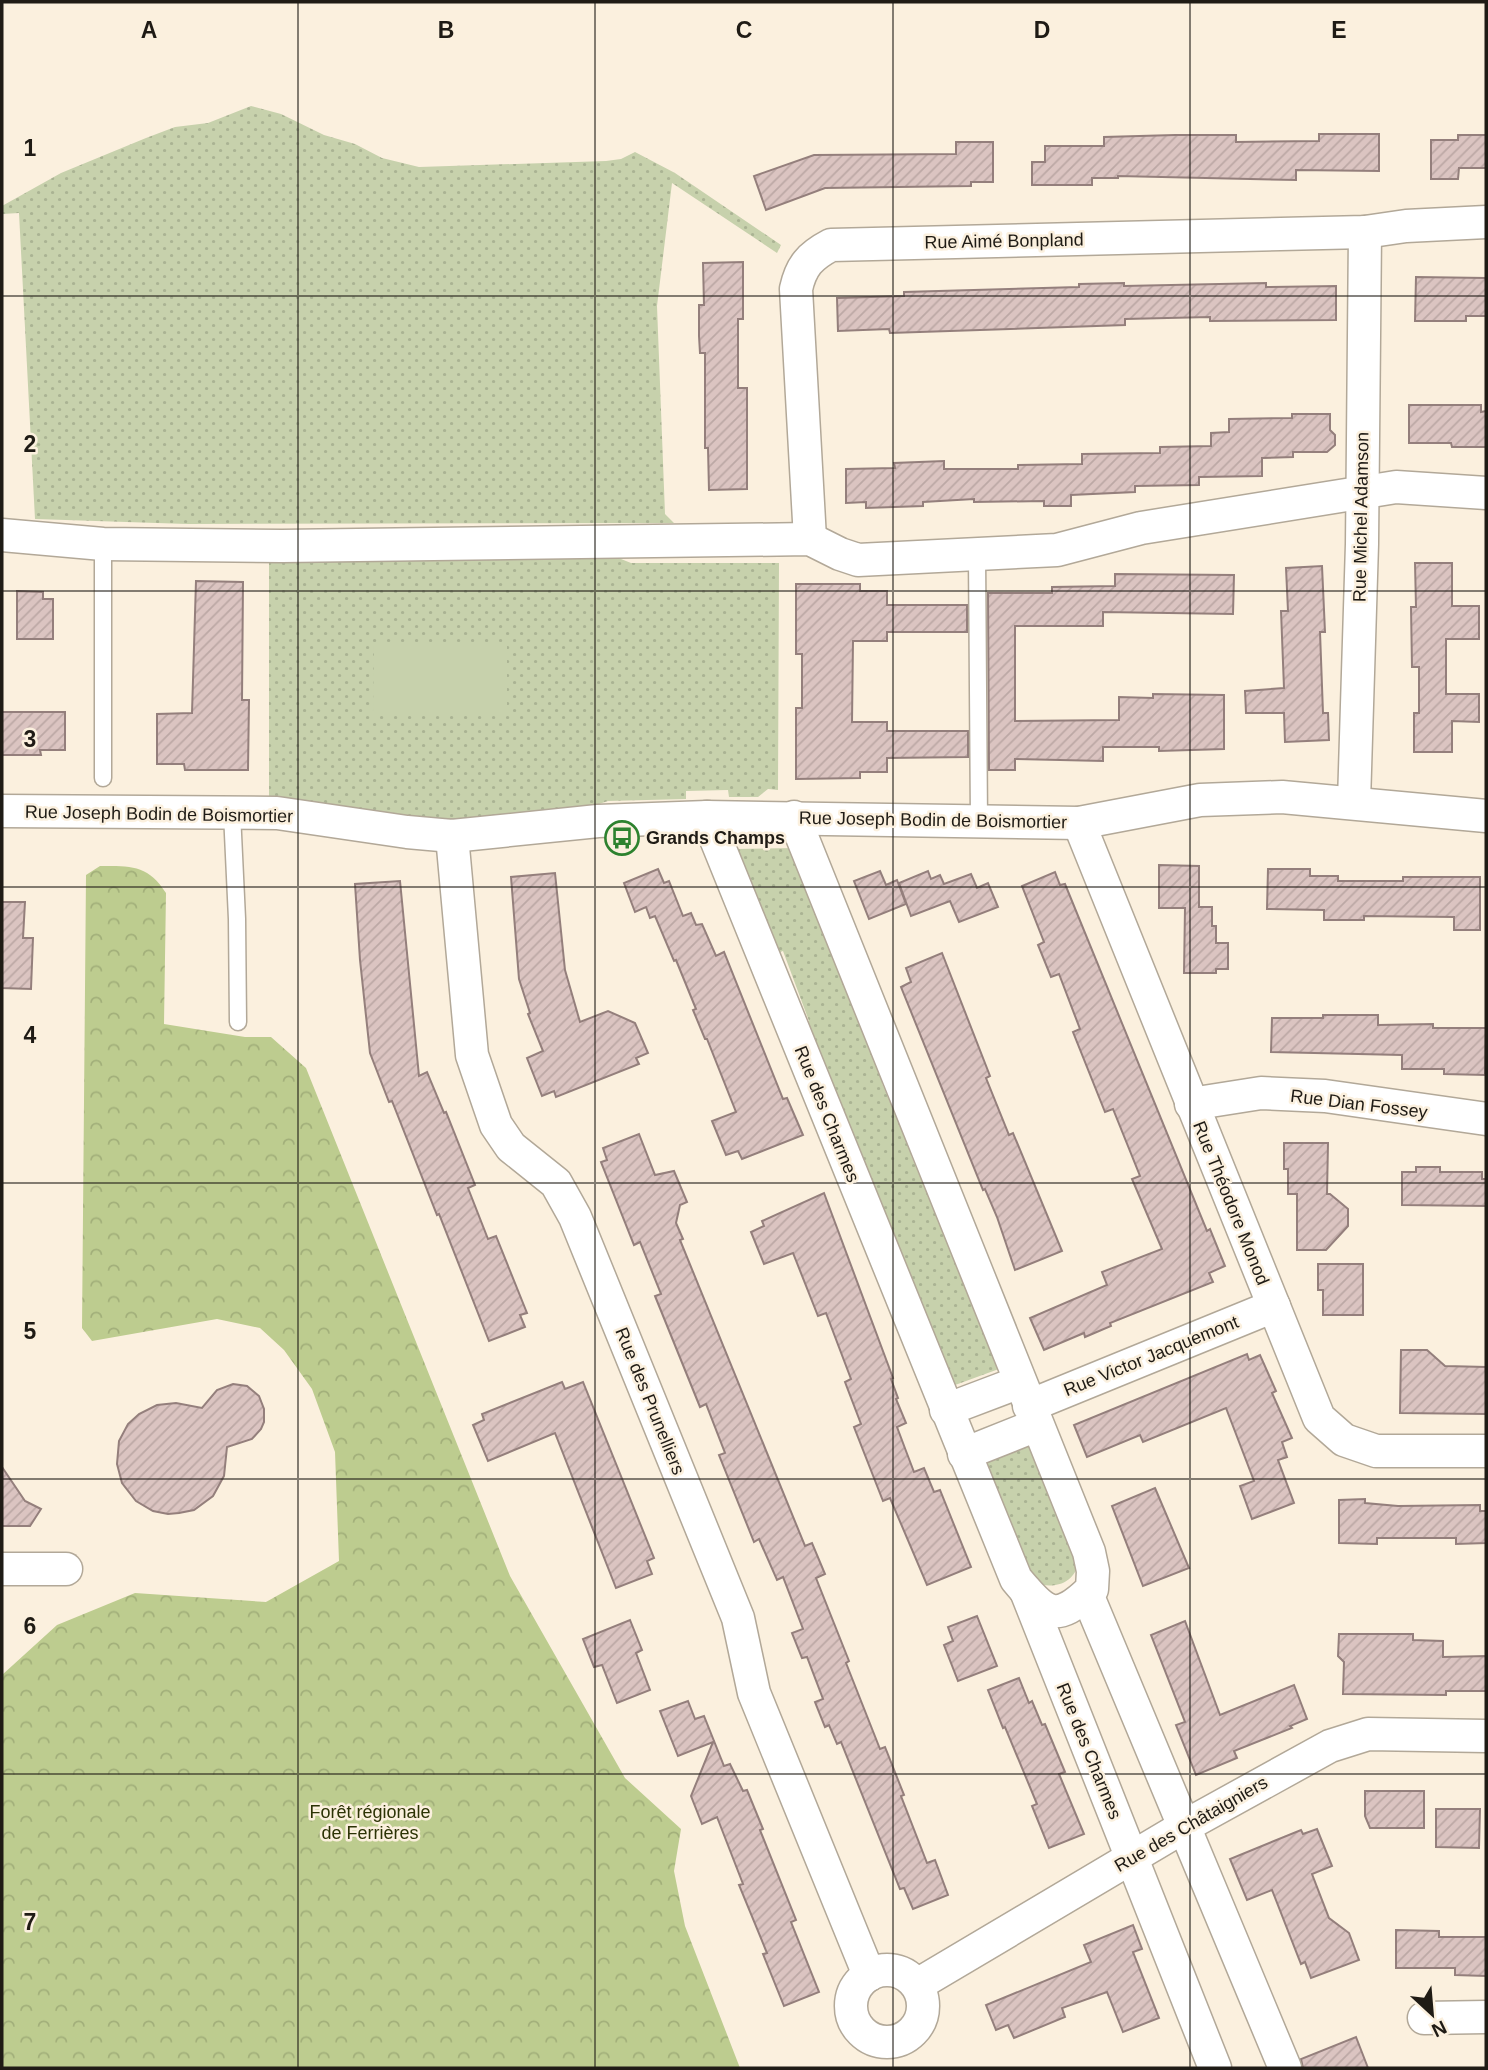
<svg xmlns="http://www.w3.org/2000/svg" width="1488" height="2070" viewBox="0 0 1488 2070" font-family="Arial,sans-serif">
	<defs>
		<pattern id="green-dots" width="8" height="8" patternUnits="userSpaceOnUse" patternTransform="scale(1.75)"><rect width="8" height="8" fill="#c7d1ac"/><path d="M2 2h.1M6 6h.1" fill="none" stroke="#aab393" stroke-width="1.8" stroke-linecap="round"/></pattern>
		<pattern id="forest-crowns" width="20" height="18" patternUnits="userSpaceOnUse" patternTransform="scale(1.75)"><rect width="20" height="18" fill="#bdcc8f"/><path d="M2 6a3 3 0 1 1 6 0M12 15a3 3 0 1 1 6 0" fill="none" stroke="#a2af7a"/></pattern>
		<pattern id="building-hatch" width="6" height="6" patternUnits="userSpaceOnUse" patternTransform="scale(1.75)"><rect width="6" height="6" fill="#dbc4c1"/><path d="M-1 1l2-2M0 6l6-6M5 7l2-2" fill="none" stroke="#bca8a5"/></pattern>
	</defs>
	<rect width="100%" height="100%" fill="#fbf0de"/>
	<g fill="url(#green-dots)">
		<polygon points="251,106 281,114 324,135 355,144 382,158 419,167 606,161 621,159 635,152 675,173 781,245 777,253 672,183 657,306 665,514 674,523 187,524 35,519 19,213 2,214 2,206 61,173 146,138 175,127 208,123"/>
		<polygon points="573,557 621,559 631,563 779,563 778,790 768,789 758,797 729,797 728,790 686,791 686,799 608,801 596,805 446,820 418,819 269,796 269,560"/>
		<polygon points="797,848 833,935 827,941 850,1002 861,1003 862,1007 855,1014 880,1075 888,1073 889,1076 882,1083 908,1144 917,1144 919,1147 911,1155 935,1213 945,1213 947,1217 939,1223 963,1282 973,1283 975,1287 968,1294 991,1353 1001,1355 1007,1366 947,1388 948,1372 922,1310 921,1301 891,1233 892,1231 868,1170 861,1169 859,1166 864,1160 839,1100 830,1099 829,1095 835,1091 812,1031 803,1030 803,1025 809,1021 783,951 772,955 736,849"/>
		<path d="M1036 1439 1079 1564C1070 1587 1053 1588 1032 1583L989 1471 977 1463Z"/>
	</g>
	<path fill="url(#forest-crowns)" d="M100 866C132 866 148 865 166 893L164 1024 245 1037H271L306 1068 510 1576 625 1778 681 1829 674 1871 685 1926 740 2068H2V1675L57 1625 135 1593 266 1602 339 1561 335 1452 312 1389 284 1350 260 1328 217 1319 92 1341 82 1328 86 875Z"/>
	<polygon fill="#c7d1ac" points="374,644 507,644 507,713 373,713"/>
	<g fill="url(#building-hatch)" stroke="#947f7c" stroke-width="2">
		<polygon points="1319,134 1379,134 1379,171 1296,170 1296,180 1118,176 1118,178 1092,178 1092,185 1032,185 1032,162 1045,162 1045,146 1104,146 1104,137 1175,135 1236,135 1236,142 1319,141"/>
		<polygon points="1458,135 1486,135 1486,168 1459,168 1458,179 1431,179 1431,140 1458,140"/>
		<polygon points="956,142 993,142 993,182 971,182 971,186 825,188 766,210 754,176 814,155 956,154"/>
		<polygon points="743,262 743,319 738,319 738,388 747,388 747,489 709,490 708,448 705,448 705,353 700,353 699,336 699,305 704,305 703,263"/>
		<polygon points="1416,277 1486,278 1486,316 1466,316 1466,321 1415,321"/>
		<polygon points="1124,283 1124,286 1266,283 1266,287 1336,286 1336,320 1210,321 1210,317 1125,319 1125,325 890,333 889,329 838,331 837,298 904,296 904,292 1079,287 1079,284"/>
		<polygon points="1409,405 1481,405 1481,412 1486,411 1486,447 1452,447 1451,443 1409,443"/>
		<polygon points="1292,414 1330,414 1330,430 1335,435 1335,445 1327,452 1293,452 1293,457 1262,458 1262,476 1199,477 1199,485 1135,486 1135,492 1071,495 1071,506 1044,506 1044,501 974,502 974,499 923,502 923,506 866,508 866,502 846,503 846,469 895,468 894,463 944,461 944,469 1018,469 1018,465 1082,464 1082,454 1160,453 1160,447 1211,446 1211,433 1229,432 1229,419 1292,418"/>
		<polygon points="1415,563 1452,563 1452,606 1479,606 1479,639 1446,639 1446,694 1479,694 1479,722 1452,721 1452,752 1414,752 1414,713 1419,713 1419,667 1412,667 1411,607 1416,607"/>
		<polygon points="1322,566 1325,632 1320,632 1323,713 1328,713 1329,740 1285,742 1284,713 1246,713 1245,691 1284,688 1281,611 1288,611 1286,568"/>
		<polygon points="1115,574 1234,575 1233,614 1103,612 1103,626 1015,626 1015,721 1119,720 1119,697 1153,698 1153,694 1224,695 1224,749 1159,751 1159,747 1103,747 1103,761 1015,759 1015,770 989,770 988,593 1052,593 1052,587 1115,586"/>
		<polygon points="196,581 243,582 242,700 249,700 248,770 185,770 184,764 157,764 157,714 192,713"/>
		<polygon points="796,584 860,584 860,591 887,591 887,605 967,605 967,632 887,632 887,641 853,641 852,722 887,722 887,731 968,731 968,757 887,758 887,772 860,772 860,778 796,779 796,708 802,708 802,654 796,654"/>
		<polygon points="17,591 43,592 43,599 53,599 53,639 17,639"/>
		<polygon points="2,712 65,712 65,750 40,750 41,755 2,755"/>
		<polygon points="1159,865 1199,866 1199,907 1212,907 1212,926 1216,926 1216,943 1228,943 1228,969 1216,969 1216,973 1184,973 1185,908 1159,908"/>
		<polygon points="658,869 664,883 669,881 683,916 691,913 696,925 702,924 716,956 724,952 783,1099 787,1098 803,1135 742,1159 738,1151 726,1155 712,1121 736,1112 707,1039 705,1039 693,1010 696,1009 676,960 674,961 655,916 650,918 646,907 635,912 624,883"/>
		<polygon points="1268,869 1310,869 1310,876 1338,876 1338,881 1403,881 1403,877 1480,877 1480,930 1454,930 1454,917 1364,916 1364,920 1324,920 1324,910 1267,909"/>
		<polygon points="880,871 886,885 897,880 906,904 869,919 854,881"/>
		<polygon points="928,871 931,879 940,875 944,884 971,874 977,888 988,883 998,907 959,922 950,901 911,916 899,883"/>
		<polygon points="1055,872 1060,885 1065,884 1207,1231 1210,1229 1225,1266 1209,1273 1213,1282 1110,1323 1111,1326 1085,1337 1084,1333 1044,1350 1030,1318 1107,1285 1102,1272 1162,1249 1132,1179 1140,1176 1113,1109 1105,1112 1073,1032 1080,1029 1059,974 1051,977 1038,945 1044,942 1022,886"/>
		<polygon points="555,873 565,970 580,1022 608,1011 635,1023 648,1053 636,1058 639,1064 556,1097 554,1091 542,1096 527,1058 543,1051 528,1014 530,1013 519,979 511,877"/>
		<polygon points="400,881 419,1076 427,1072 444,1113 446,1112 475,1185 468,1188 488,1239 496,1236 527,1313 520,1315 525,1327 489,1341 439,1214 437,1215 392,1101 389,1102 370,1053 360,960 355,884"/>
		<polygon points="2,902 25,902 23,938 33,938 31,989 2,988"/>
		<polygon points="942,953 990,1076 986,1078 1009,1135 1013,1133 1062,1251 1015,1270 997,1217 985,1189 983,1190 901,987 911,982 906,968"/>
		<polygon points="1323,1015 1378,1015 1378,1025 1433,1024 1433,1028 1486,1028 1485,1075 1444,1074 1444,1069 1402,1069 1402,1055 1271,1052 1272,1018 1323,1018"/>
		<polygon points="639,1134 655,1175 674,1171 687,1202 680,1205 676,1223 683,1239 680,1240 805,1546 812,1543 825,1574 816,1578 849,1661 846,1663 880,1749 885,1747 904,1795 901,1796 927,1863 935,1860 948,1895 913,1909 904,1888 900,1889 841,1742 837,1744 829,1725 825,1727 815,1702 823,1699 807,1657 802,1658 792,1633 803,1629 783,1577 777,1580 759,1539 754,1542 719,1455 725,1453 706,1404 700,1407 655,1296 661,1294 640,1242 634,1245 601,1162 607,1160 603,1148"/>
		<polygon points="1284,1143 1328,1143 1327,1194 1330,1194 1348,1209 1348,1226 1326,1250 1297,1250 1297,1194 1288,1194 1288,1169 1284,1169"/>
		<polygon points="1416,1167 1440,1167 1440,1172 1482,1172 1482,1179 1486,1179 1486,1206 1402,1205 1402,1172 1416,1172"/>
		<polygon points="824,1193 893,1378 891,1379 898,1398 896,1399 906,1423 897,1427 906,1451 914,1472 924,1468 934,1492 940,1490 971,1567 927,1585 890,1498 883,1501 854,1427 861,1424 845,1382 851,1379 826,1313 818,1316 793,1253 764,1264 751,1232 764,1226 762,1221"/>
		<polygon points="1318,1264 1363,1264 1363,1315 1323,1315 1323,1290 1318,1290"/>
		<polygon points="1401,1350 1427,1350 1445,1366 1486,1367 1486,1414 1400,1413"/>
		<polygon points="1247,1354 1249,1360 1260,1355 1276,1391 1272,1393 1292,1438 1282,1442 1287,1457 1278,1460 1294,1503 1252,1519 1240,1486 1254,1481 1226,1408 1143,1442 1140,1435 1087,1457 1074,1425"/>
		<polygon points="562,1382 565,1389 583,1382 654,1558 647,1561 652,1574 616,1588 555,1433 488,1461 473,1425 484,1420 482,1414"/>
		<polygon points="233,1384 247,1386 259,1396 264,1409 264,1422 261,1429 252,1439 227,1447 224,1476 213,1496 194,1510 179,1513 168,1514 153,1511 136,1501 122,1483 117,1464 119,1441 128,1424 139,1414 157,1405 176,1403 202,1408 217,1390"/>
		<polygon points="2,1467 25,1501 41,1509 30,1526 2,1526"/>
		<polygon points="1155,1488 1189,1568 1143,1586 1112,1506"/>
		<polygon points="1365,1499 1365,1503 1398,1506 1480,1505 1480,1511 1486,1511 1486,1543 1456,1544 1456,1538 1377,1538 1377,1544 1339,1543 1339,1500"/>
		<polygon points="977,1616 997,1666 958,1681 944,1645 953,1641 948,1627"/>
		<polygon points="630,1620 642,1650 636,1653 650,1690 617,1703 602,1665 594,1667 583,1639"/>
		<polygon points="1185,1621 1220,1715 1294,1685 1307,1719 1290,1726 1292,1728 1234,1751 1237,1758 1196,1775 1176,1725 1185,1722 1151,1635"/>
		<polygon points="1339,1634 1413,1634 1413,1640 1443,1641 1443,1657 1486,1656 1486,1691 1446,1691 1446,1695 1343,1694 1344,1662 1338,1656"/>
		<polygon points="1019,1678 1029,1703 1032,1701 1042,1725 1045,1724 1065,1772 1059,1774 1084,1834 1049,1848 1032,1806 1037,1804 1005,1727 1003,1728 988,1690"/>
		<polygon points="688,1701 695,1719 704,1716 724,1766 730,1764 743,1791 747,1790 763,1829 760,1830 796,1920 791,1922 819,1992 784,2006 763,1954 767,1953 739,1885 743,1884 717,1817 702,1824 691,1796 713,1742 678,1756 660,1711"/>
		<polygon points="1365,1791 1424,1791 1424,1828 1370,1828 1365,1816"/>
		<polygon points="1436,1809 1480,1809 1479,1848 1436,1847"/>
		<polygon points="1317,1829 1332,1866 1312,1874 1329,1918 1349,1933 1359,1960 1311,1978 1305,1962 1301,1964 1272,1890 1247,1900 1230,1859 1301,1830 1303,1834"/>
		<polygon points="1133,1925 1142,1949 1133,1952 1159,2018 1123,2032 1107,1992 1062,2008 1065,2017 1014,2038 1008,2025 996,2030 986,2005 1091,1962 1084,1945"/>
		<polygon points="1396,1930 1439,1931 1439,1937 1486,1937 1486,1976 1455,1975 1455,1968 1396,1968"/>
		<polygon points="1356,2037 1368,2068 1303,2068 1301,2059"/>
	</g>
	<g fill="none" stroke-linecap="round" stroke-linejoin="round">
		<g stroke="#b2a898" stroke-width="19">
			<g id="lane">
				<polyline points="103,544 103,778"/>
				<polyline points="977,555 979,822"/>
				<polyline points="232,813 237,919 238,1022"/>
			</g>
		</g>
		<g stroke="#b2a898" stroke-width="35">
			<g id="street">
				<polyline points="2,535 103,544 282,546 810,539 840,554 858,560 1057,550 1141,528 1396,487 1486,493"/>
				<path d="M810 539 796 289C801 266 810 256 831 245L1365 232 1406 226 1486 222"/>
				<polyline points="1354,802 1362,544 1365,232"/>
				<polyline points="2,811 277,813 407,832 452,836 598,821 707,817 1079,823 1200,800 1282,797 1486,816"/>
				<path d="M707 817 1016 1579C1045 1614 1055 1625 1092 1589L1093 1571 1089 1552 794 817"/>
				<polyline points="1079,823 1319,1418 1344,1440 1376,1451 1486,1451"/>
				<polyline points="452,836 472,1055 496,1125 511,1147 556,1183 575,1217 738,1618 754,1693 869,1975"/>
				<polyline points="1191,1104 1261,1093 1325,1096 1486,1119"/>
				<polyline points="1029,1406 1274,1306"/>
				<polyline points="946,1410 1020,1382"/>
				<polyline points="964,1454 1037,1425"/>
				<polyline points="2,1569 66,1569"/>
				<polyline points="1026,1591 1215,2068"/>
				<polyline points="1087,1594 1285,2068"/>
				<circle cx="887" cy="2006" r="36"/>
				<polyline points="917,1985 1185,1826 1330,1746 1368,1734 1486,1736"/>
				<polyline points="1424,2018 1486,2017"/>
			</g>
		</g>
		<use href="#lane" stroke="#fff" stroke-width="16"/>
		<use href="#street" stroke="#fff" stroke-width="32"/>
	</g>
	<path fill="none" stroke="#1f1b15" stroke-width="2" stroke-opacity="0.55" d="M298 2V2068M595 2V2068M893 2V2068M1190 2V2068M2 296H1486M2 591H1486M2 887H1486M2 1183H1486M2 1479H1486M2 1774H1486"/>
	<defs>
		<g id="bus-ring" transform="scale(1.75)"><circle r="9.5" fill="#fbf0de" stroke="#2d822f" stroke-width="1.5"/><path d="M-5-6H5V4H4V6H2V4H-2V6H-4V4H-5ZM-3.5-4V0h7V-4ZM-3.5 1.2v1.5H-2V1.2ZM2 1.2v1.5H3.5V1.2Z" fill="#2d822f"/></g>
	</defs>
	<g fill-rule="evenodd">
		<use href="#bus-ring" x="622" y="838"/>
	</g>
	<g text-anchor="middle" stroke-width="5" stroke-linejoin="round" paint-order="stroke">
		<g font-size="18" fill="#1f1b15" stroke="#fbf0de">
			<text transform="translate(1004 241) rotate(-1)" y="6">Rue Aimé Bonpland</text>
			<text transform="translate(1361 517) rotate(-89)" y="6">Rue Michel Adamson</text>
			<text transform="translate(159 814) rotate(1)" y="6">Rue Joseph Bodin de Boismortier</text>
			<text transform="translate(933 820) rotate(1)" y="6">Rue Joseph Bodin de Boismortier</text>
			<text transform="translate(1359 1104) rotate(7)" y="6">Rue Dian Fossey</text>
			<text transform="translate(827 1114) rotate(68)" y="6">Rue des Charmes</text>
			<text transform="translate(1231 1203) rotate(68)" y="6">Rue Théodore Monod</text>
			<text transform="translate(1151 1356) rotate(-22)" y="6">Rue Victor Jacquemont</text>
			<text transform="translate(650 1401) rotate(68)" y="6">Rue des Prunelliers</text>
			<text transform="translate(1089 1751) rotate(68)" y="6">Rue des Charmes</text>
			<text transform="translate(1191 1824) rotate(-30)" y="6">Rue des Châtaigniers</text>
		</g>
		<g font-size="18" font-weight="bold" fill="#1f1b15" stroke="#fbf0de" text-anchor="start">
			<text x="646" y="844">Grands Champs</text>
		</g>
		<g font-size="18" fill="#2c3305" stroke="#fbf0de">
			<text x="370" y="1818">Forêt régionale<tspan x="370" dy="21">de Ferrières</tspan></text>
		</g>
	</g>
	<g font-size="23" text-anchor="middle" font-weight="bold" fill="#1f1b15" stroke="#fbf0de" stroke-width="5" stroke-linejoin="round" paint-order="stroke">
		<text x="149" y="38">A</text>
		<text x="446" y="38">B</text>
		<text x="744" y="38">C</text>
		<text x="1042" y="38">D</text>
		<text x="1339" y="38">E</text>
		<text x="30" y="156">1</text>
		<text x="30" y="452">2</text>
		<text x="30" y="747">3</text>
		<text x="30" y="1043">4</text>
		<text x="30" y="1339">5</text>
		<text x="30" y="1634">6</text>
		<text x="30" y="1930">7</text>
	</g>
	<rect width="1488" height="2070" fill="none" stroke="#1f1b15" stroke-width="7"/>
	<g transform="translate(1432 2014) rotate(154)" stroke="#fbf0de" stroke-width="5" paint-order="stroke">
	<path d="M0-5L12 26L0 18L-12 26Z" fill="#1f1b15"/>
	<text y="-10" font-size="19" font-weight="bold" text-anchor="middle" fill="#1f1b15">N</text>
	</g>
</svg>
